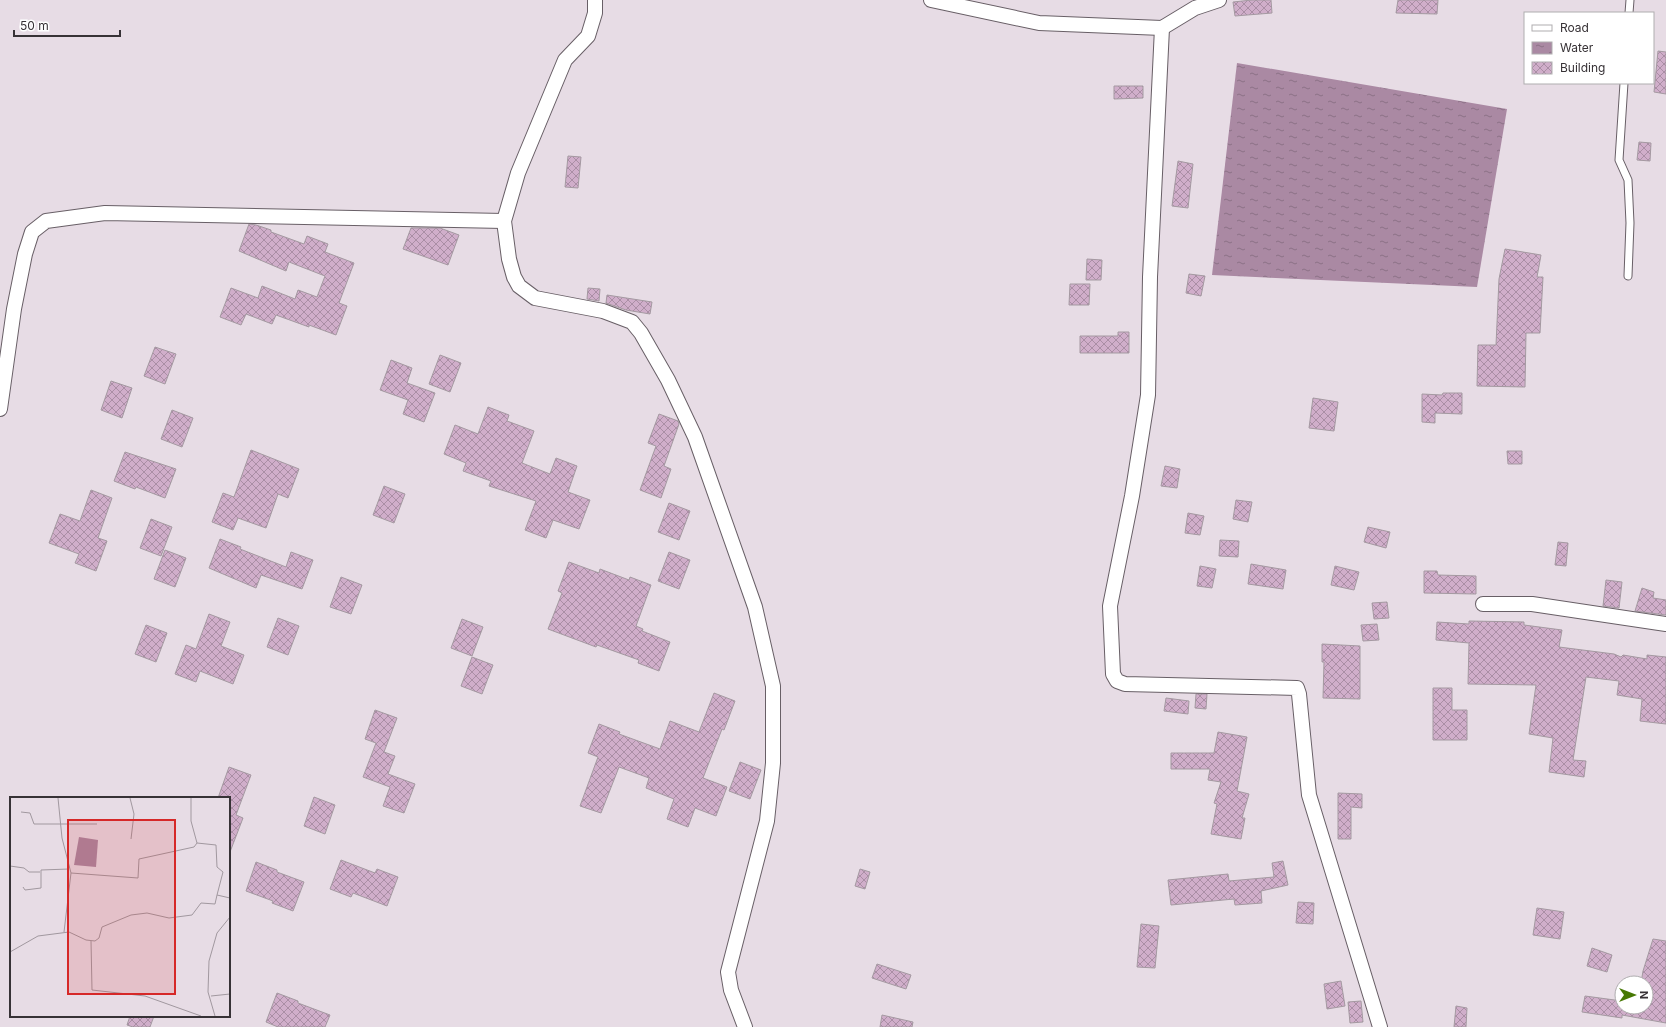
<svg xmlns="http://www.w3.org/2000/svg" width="1666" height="1027" viewBox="0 0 1666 1027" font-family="Inter,sans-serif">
	<defs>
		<pattern id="water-ripples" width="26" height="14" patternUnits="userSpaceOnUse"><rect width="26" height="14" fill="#aa89a3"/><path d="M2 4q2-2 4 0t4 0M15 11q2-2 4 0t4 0" fill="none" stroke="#8b7186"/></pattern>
		<pattern id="building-cross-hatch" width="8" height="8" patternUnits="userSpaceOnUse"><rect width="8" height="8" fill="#d0aeca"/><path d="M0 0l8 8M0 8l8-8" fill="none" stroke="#aa8ea5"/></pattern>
	</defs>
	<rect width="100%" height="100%" fill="#e7dce5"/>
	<polygon fill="url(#water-ripples)" points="1237,63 1507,109 1477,287 1212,275"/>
	<g fill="url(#building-cross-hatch)" stroke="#a499a1">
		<polygon points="1252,0 1271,0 1272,13 1235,16 1233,2"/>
		<polygon points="1398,0 1438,0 1437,14 1396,13"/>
		<polygon points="1658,51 1666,52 1666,94 1654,92"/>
		<polygon points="1114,86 1143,86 1143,98 1114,99"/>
		<polygon points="1639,142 1651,143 1650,161 1637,160"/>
		<polygon points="568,156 581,157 578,188 565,187"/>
		<polygon points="1178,161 1193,164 1188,208 1172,206"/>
		<polygon points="249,224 256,225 271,230 271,232 304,244 307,236 328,244 325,252 354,263 339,303 347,306 336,335 309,325 309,327 276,315 272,324 246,314 241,325 220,317 231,288 258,298 262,286 295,299 298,290 317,297 325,276 289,262 286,271 239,251"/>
		<polygon points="411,228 440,228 459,235 448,265 403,249"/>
		<polygon points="1505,249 1541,255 1537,277 1543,277 1540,333 1526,333 1525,387 1477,386 1478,345 1496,345 1499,279"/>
		<polygon points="1087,259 1102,260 1101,280 1086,280"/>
		<polygon points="1189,274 1205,276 1201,296 1186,293"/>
		<polygon points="1070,284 1090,284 1089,305 1069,305"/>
		<polygon points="588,288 600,289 599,301 587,299"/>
		<polygon points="607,295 652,302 650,314 626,310 606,303"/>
		<polygon points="1118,332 1129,332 1129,353 1080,353 1080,336 1118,336"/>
		<polygon points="155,347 176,354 165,384 144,376"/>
		<polygon points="440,355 461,363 450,392 429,384"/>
		<polygon points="391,360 412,368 407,383 435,393 424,422 403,414 408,400 380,390"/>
		<polygon points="111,381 132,388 122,418 101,410"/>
		<polygon points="1443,393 1462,393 1462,414 1435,413 1435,423 1422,422 1422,394 1442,395"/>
		<polygon points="1313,398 1338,402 1334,431 1309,428"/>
		<polygon points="488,407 509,415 507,421 534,431 522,463 550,474 556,458 577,466 568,492 590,500 579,529 553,520 546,538 525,530 536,501 489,486 491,481 463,471 466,463 444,454 455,425 478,434"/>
		<polygon points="172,410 193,418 182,447 161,439"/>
		<polygon points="659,414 678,421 679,424 664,466 671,469 661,498 640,490 656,446 648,443"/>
		<polygon points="251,450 299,469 288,498 278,494 266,528 238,518 233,530 212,522 223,493 234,497"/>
		<polygon points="1507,451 1522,451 1522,464 1508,464"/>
		<polygon points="125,452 176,469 165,498 136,487 135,489 114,481"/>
		<polygon points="1165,466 1180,469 1177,488 1161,486"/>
		<polygon points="384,486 405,494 394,523 373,515"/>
		<polygon points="91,490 112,498 98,538 107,541 96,571 75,563 79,554 49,543 60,514 80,521"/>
		<polygon points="1236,500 1252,502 1248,522 1233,519"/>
		<polygon points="669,503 690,511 679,540 658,532"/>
		<polygon points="1188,513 1204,516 1200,535 1185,533"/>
		<polygon points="151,519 172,527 161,556 140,548"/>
		<polygon points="1368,527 1390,532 1386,548 1364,542"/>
		<polygon points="220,539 241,547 240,549 286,567 291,552 313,560 302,589 261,575 256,588 209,568"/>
		<polygon points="1220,540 1239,541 1238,557 1219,556"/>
		<polygon points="1558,542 1568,543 1566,566 1555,565"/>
		<polygon points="165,550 186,558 175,587 154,579"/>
		<polygon points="669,552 690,560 679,589 658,581"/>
		<polygon points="569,562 599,573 600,569 629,580 630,577 651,585 636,626 643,629 642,631 670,642 659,671 638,663 639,660 597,645 596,647 548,629 562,593 558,591"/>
		<polygon points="1251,564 1286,570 1283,589 1248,584"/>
		<polygon points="1200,566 1216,569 1212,588 1197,586"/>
		<polygon points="1335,566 1359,572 1354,590 1331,585"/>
		<polygon points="1424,571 1437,571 1438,575 1476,576 1476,594 1424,593"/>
		<polygon points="341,577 362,585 351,614 330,607"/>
		<polygon points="1606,580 1622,582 1619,608 1603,606"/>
		<polygon points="1642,588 1654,592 1653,598 1666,600 1666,615 1635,611"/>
		<polygon points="1387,602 1389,618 1374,619 1372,603"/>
		<polygon points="209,614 230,622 221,646 244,655 233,684 200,671 196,682 175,674 186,645 196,649"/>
		<polygon points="278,618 299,626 288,655 267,647"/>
		<polygon points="462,619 483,627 472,656 451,648"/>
		<polygon points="1469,621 1524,622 1524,625 1562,630 1559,647 1614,654 1621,657 1623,655 1647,659 1647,655 1666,657 1666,724 1640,721 1642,699 1617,695 1619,681 1586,677 1573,760 1586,761 1584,777 1549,772 1553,738 1529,734 1536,685 1468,684 1469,643 1436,640 1437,622 1469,624"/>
		<polygon points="1377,624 1379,640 1363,641 1361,625"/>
		<polygon points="146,625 167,633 156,662 135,654"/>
		<polygon points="1322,644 1360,646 1360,699 1323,698 1324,662 1322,662"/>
		<polygon points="472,657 493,665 482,694 461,686"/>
		<polygon points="1433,688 1452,688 1452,710 1467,710 1467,740 1433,740"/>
		<polygon points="714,693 735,701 724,730 722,729 703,778 727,787 716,816 695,808 688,827 667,819 674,799 646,788 649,778 619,767 601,813 580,806 598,757 588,753 599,724 620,732 619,734 660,749 670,721 699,732"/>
		<polygon points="1196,694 1207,694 1206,709 1195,708"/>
		<polygon points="1166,698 1189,701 1188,714 1164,711"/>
		<polygon points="375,710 397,718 384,752 395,756 388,774 415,784 404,813 383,806 390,787 363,777 376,743 365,739"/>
		<polygon points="1218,732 1247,737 1237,791 1249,794 1242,818 1245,818 1241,839 1211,834 1217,804 1214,803 1221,782 1208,780 1210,769 1171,769 1171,753 1214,753"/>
		<polygon points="740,762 761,770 750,799 729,791"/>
		<polygon points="229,767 251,775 236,815 243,818 230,852 229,798 218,798"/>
		<polygon points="1338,793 1362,794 1362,808 1351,807 1351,839 1338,839"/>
		<polygon points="314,797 335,805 325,834 304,826"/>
		<polygon points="341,860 375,873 377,869 398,877 387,906 353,893 351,897 330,889"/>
		<polygon points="1283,861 1288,885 1261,891 1262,903 1235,905 1234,899 1171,905 1168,880 1228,874 1229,881 1274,877 1272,863"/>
		<polygon points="256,862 277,870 277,872 304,882 293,911 272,903 273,901 246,891"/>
		<polygon points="860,869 870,872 865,889 855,886"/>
		<polygon points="1298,902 1314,903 1313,924 1296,923"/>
		<polygon points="1537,908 1564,912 1560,939 1533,935"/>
		<polygon points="1141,924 1159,926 1155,968 1137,967"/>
		<polygon points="1653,939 1666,941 1666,1023 1622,1015 1622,1018 1582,1012 1585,996 1622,1001 1622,1007 1646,1007 1646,983 1641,983 1643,971"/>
		<polygon points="1592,948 1612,955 1607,972 1587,966"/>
		<polygon points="877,964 911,975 906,989 872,978"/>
		<polygon points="1341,981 1345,1006 1327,1009 1324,984"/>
		<polygon points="277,993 298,1001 298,1003 330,1015 325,1027 278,1027 266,1022"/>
		<polygon points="1361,1001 1363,1022 1350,1023 1348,1002"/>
		<polygon points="1456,1006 1467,1008 1466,1027 1454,1027"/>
		<polygon points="882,1015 913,1022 912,1027 880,1027"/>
		<polygon points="130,1016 154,1016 150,1027 133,1027 127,1025"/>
	</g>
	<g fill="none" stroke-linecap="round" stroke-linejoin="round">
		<g stroke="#685f66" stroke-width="9">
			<g id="service">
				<polyline points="1629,13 1630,0"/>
				<polyline points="1624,83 1619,160 1628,180 1630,223 1628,276"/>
			</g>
		</g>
		<g stroke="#685f66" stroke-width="16">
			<g id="minor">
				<polyline points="595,0 595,13 588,36 565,60 518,173 504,221 509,259 514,277 519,286 535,298 603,311 632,322 641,333 668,380 695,437 755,607 773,686 773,763 767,821 728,972 731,990 745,1027"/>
				<polyline points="931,0 1039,23 1162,28 1195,8 1219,0"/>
				<polyline points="1162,28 1150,277 1148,395 1132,496 1110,606 1113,674 1117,681 1125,684 1297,688 1299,694 1309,795 1380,1027"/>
				<polyline points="0,409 14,309 25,254 32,232 46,221 105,213 504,221"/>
				<polyline points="1483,604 1532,604 1666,624"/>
			</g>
		</g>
		<use href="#service" stroke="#fff" stroke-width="7"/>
		<use href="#minor" stroke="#fff" stroke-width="14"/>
	</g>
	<g transform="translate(10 797)">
		<rect width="220" height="220" fill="#e7dce5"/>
		<path d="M69 40 88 43 86 70 64 68Z" fill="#aa89a3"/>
		<path fill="none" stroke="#a1989f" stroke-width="1" d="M48 1 52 41 61 76 54 135M120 1 124 17 121 42M11 15 20 16 24 27H87M187 46 206 48 207 70 213 75 207 98M0 69 14 71 19 75H30M61 76 128 81 129 62 184 50 187 46 181 24V1M13 90 15 93 31 91V73L59 72M81 144 82 193 135 199 191 219M0 155 28 139 59 135 76 143 85 144 89 141 92 130 121 118 137 116 159 121 182 118 191 106 205 107 207 98 220 101M201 199 220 197M205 219 198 195 199 164 207 136 220 120"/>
		<path fill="#d62828" fill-opacity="0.15" stroke="#d62828" stroke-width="2" d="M58 23H165V197H58Z"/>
		<rect width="220" height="220" fill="none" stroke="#373236" stroke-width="2"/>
	</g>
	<rect x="1524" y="12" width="130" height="72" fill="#ffffff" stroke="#afadaf"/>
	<rect x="1532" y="25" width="20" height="6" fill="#ffffff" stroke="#afadaf"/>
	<text x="1560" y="32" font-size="12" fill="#373236">Road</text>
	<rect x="1532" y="42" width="20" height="12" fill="url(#water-ripples)" stroke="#afadaf"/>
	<text x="1560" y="52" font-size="12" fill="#373236">Water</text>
	<rect x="1532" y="62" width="20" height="12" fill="url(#building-cross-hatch)" stroke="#afadaf"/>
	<text x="1560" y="72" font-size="12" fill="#373236">Building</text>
	<g transform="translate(1634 995) rotate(90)"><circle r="19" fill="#ffffff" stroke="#afadaf"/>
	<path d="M0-3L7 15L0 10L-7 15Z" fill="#477904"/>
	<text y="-6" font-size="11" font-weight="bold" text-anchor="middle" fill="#373236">N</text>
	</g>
	<path d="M14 30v6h106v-6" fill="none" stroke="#373236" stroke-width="2"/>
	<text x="20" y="30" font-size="12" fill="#373236" stroke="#ffffff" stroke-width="3" paint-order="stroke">50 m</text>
</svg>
